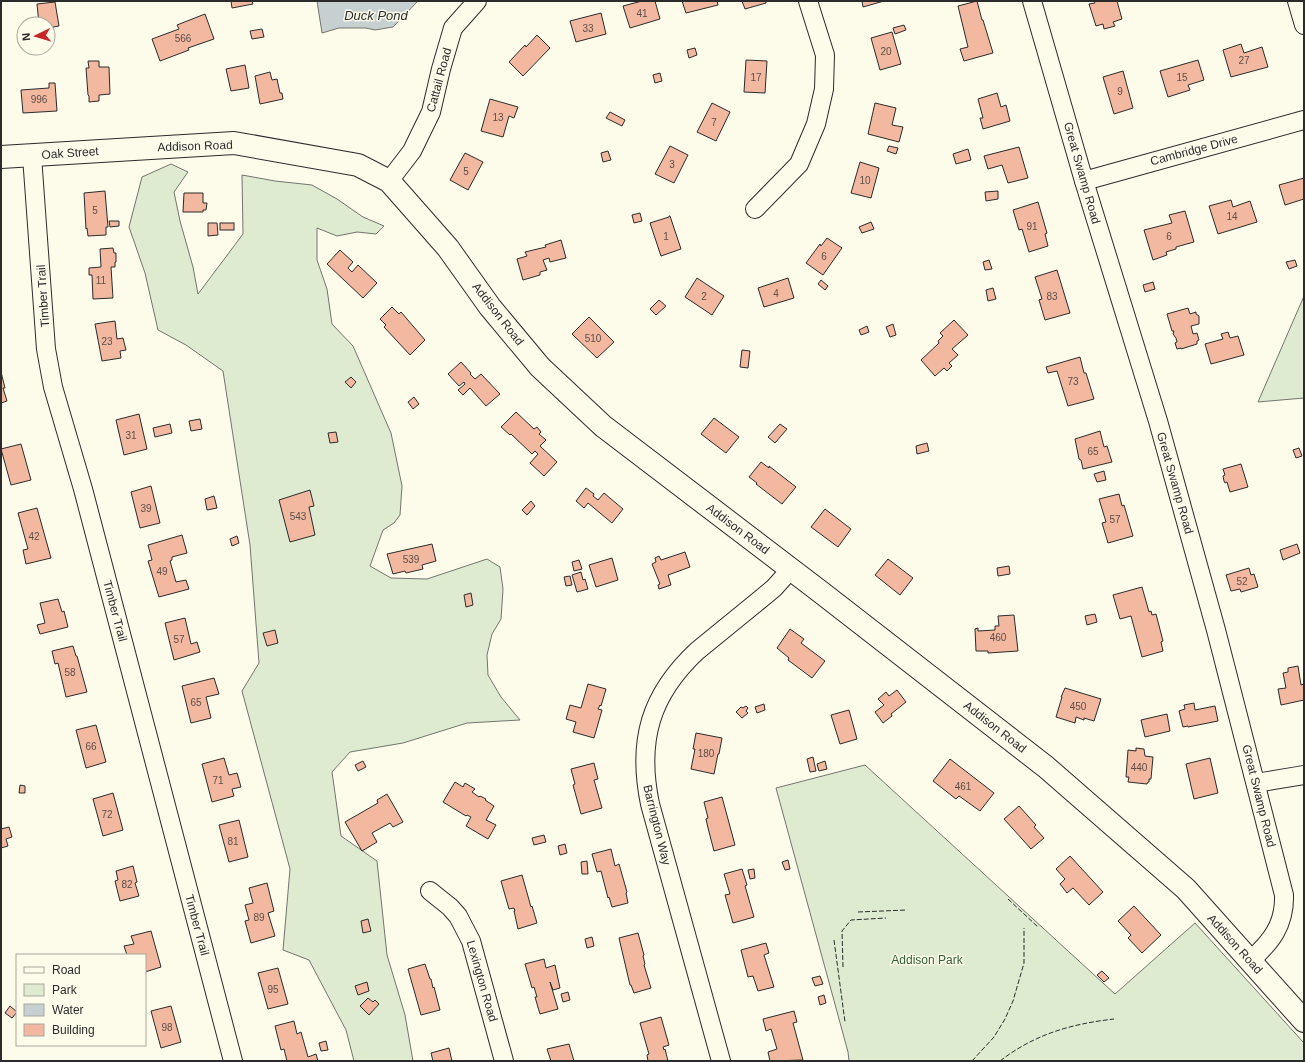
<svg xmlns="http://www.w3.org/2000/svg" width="1305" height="1062" viewBox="0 0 1305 1062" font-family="Arial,sans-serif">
	<rect width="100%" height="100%" fill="#fdfbea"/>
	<g fill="#deebd1" stroke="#74746e">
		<polygon points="171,164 188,172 174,192 180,221 193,267 198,294 243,234 242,175 275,181 312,185 337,199 363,217 384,226 376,234 357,232 337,236 317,228 317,260 327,289 332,324 353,346 391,433 402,486 400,515 394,523 383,530 370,566 391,578 427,579 487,559 500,567 503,589 501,619 492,634 487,655 488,675 501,697 520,720 467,723 403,743 350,752 332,772 341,836 377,861 387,955 405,1015 413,1061 354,1061 346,1030 309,960 283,950 290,869 242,691 259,663 250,545 223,371 186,345 158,330 145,273 129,227 142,177"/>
		<polygon points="1304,296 1304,398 1258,402"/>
		<polygon points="865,765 1115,994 1195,923 1304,1043 1304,1061 849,1061 848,1052 776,788"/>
	</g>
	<polygon fill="#c7d0d0" stroke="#74746e" points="317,1 418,1 393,27 375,30 366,28 339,28 322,33"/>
	<g fill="#f2b8a0" stroke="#2b2b2b">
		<polygon points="231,1 252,1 253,4 232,8"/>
		<polygon points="642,1 655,1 660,19 630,28 623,6"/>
		<polygon points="682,1 717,1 718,5 686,13"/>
		<polygon points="742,1 766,1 766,3 745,9"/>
		<polygon points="862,1 884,1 863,7"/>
		<polygon points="977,1 982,20 983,20 993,53 964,61 960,49 968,47 958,6"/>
		<polygon points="1094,1 1117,1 1122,19 1113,22 1115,26 1104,29 1103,24 1096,26 1089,4 1095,3"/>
		<polygon points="55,2 59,26 48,28 48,24 39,24 37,4"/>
		<polygon points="601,13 606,34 576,42 570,21"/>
		<polygon points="205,14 214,39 188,48 189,50 160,61 152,39 179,29 177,25"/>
		<polygon points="904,25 906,30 895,34 893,28"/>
		<polygon points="262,29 264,37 252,39 250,31"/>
		<polygon points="892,32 901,64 880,70 871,38"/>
		<polygon points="537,35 550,48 523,76 509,62 525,45 526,47"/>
		<polygon points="1241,44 1244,53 1262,47 1268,67 1231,77 1223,50"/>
		<polygon points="695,48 697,55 689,58 687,50"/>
		<polygon points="746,60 767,61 765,93 744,92"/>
		<polygon points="1198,60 1204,80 1188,85 1190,90 1168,97 1160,71"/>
		<polygon points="88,61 99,61 99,67 109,67 110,94 99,95 99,101 89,102 89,96 88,95 86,68 89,68"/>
		<polygon points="245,65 249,88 231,91 226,69"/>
		<polygon points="1123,71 1133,108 1114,114 1103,77"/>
		<polygon points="270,72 272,80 277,79 280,93 282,93 283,99 260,104 255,76"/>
		<polygon points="660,73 662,81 655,83 653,75"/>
		<polygon points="49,83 55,83 57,111 23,113 21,90 49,88"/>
		<polygon points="997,93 1001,107 1006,105 1010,121 983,129 980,118 983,118 978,99"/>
		<polygon points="490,99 518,107 514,118 509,116 503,137 481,131"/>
		<polygon points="712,103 730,112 716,141 697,132"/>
		<polygon points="875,103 896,108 892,125 903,127 899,142 868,134"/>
		<polygon points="610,112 625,120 622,126 606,118"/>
		<polygon points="670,146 688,155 674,183 655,174"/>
		<polygon points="889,146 898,148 896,154 887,151"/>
		<polygon points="1019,147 1028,178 1008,183 1002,165 988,169 984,156"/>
		<polygon points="968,149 971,160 956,164 953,154"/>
		<polygon points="608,151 611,160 603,162 601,153"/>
		<polygon points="465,153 483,162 468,190 450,180"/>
		<polygon points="860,162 879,168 871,198 851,193"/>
		<polygon points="1304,178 1304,199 1285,205 1279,185"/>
		<polygon points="105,191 108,227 106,227 106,235 88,236 87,228 86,229 84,193"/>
		<polygon points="998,191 998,199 986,201 985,192"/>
		<polygon points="184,193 203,193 203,203 207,203 206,210 203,210 203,212 183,212"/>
		<polygon points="1231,200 1233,207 1250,201 1257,222 1218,234 1209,206"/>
		<polygon points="1038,202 1047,233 1045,234 1048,246 1029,252 1022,229 1019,230 1013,210"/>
		<polygon points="1185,211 1194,242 1176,247 1176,249 1166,252 1167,255 1153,260 1144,230 1172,223 1169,215"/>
		<polygon points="640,213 642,221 634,223 632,215"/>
		<polygon points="669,216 670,216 681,249 661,256 650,223 669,217"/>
		<polygon points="109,221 119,221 119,226 110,227"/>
		<polygon points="871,222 874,229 862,233 859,227"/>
		<polygon points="208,223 217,223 218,235 208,236"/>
		<rect x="220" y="223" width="14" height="7"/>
		<polygon points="827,238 842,248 823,275 806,263 820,244 821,246"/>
		<polygon points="561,240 566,258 550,262 549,258 543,260 547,270 540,272 540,275 523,280 517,259 527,256 525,252 546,247 545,245"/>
		<polygon points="113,248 114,253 116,253 116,262 115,262 115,267 111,267 113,298 93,299 92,275 89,275 89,268 101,267 100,249"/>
		<polygon points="340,250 353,262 348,268 352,272 358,265 377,283 363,298 327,264"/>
		<polygon points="989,260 992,269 985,270 983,262"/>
		<polygon points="1295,260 1297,266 1289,269 1286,262"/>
		<polygon points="1057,270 1070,313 1045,320 1039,300 1042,299 1035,277"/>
		<polygon points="697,278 724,296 712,315 685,297"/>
		<polygon points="788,278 794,298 764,307 758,288"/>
		<polygon points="821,280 828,286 825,290 818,284"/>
		<polygon points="1153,282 1155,289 1145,292 1143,285"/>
		<polygon points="993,288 996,299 988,301 986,290"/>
		<polygon points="659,300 666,306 656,315 650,309"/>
		<polygon points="392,307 399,314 401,312 425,340 410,355 384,327 386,325 380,319"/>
		<polygon points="1188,308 1190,314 1196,312 1196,314 1199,316 1199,324 1191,326 1193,334 1197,333 1199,340 1197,341 1197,344 1181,349 1181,348 1177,349 1175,343 1177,342 1176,338 1173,334 1174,331 1172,331 1167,314"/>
		<polygon points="589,317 614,342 597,358 572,334"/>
		<polygon points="954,320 968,335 952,349 958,355 949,363 952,366 947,371 944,368 935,376 921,360 939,343 938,341 943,336 940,333"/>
		<polygon points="115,321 117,339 123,338 126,350 120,351 121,358 102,361 95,324"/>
		<polygon points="893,324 896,335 890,337 886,327"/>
		<polygon points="867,326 869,332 861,335 859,330"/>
		<polygon points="1228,332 1230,338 1238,336 1244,355 1211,364 1205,344 1223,339 1221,334"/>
		<polygon points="742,350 750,351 748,368 740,367"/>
		<polygon points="1080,357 1084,373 1086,373 1094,399 1068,406 1057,371 1048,373 1046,367"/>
		<polygon points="461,362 471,373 470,374 475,379 481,374 500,394 486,406 470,388 463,395 458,390 465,384 464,382 459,386 448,374"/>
		<polygon points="1,372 5,388 3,388 7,401 1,403"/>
		<polygon points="351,377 356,382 351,388 345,382"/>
		<polygon points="414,397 419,404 413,409 408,402"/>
		<polygon points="516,412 534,429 537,427 541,432 539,434 546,440 540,446 557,462 544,476 530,463 538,454 535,451 532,454 511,434 510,435 501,427"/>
		<polygon points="139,414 147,449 124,455 116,420"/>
		<polygon points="714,418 739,437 726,453 701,434"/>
		<polygon points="200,419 202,429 191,431 189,421"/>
		<polygon points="170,424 172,433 155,437 153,428"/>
		<polygon points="780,424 787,429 775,443 768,437"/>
		<polygon points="1100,431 1104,447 1107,446 1112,462 1083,469 1081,460 1079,459 1075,439"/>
		<polygon points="336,432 338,442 330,443 328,433"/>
		<polygon points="927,443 929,451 917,454 916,446"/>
		<polygon points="21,444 31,480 11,485 1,449"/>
		<polygon points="1299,448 1302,456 1296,458 1293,450"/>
		<polygon points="761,462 769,468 769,466 796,487 782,504 756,484 757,483 749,477"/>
		<polygon points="1241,464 1248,487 1230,492 1227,482 1225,483 1224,481 1223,476 1225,475 1223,469"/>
		<polygon points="1104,471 1106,480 1097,482 1094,474"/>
		<polygon points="151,486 160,523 140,528 131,492"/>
		<polygon points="586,488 594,494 593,496 598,500 604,493 623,509 612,523 588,503 584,508 576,501"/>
		<polygon points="310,490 314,506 309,507 315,535 290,542 279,500"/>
		<polygon points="1119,494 1122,506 1124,505 1133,536 1108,543 1102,523 1106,522 1099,499"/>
		<polygon points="214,496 217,508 207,510 205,499"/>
		<polygon points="531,501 535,506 527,515 522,510"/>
		<polygon points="37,508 51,558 26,564 23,550 28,549 18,513"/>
		<polygon points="825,509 851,529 838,547 811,527"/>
		<polygon points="182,535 187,553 172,557 172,560 170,561 176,582 186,580 189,589 159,597 148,561 152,560 148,545"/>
		<polygon points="237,536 239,543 232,546 230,539"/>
		<polygon points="432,544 436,561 422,565 423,569 406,573 405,571 393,574 387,554"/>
		<polygon points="1297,544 1300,553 1283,560 1280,550"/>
		<polygon points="685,552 690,567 668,575 671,585 659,589 658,585 660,584 652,564 656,562 655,558 659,556 661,560"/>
		<polygon points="612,558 618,580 596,587 589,565"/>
		<polygon points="888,559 913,578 900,595 875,575"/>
		<polygon points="579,560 582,569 574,571 572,562"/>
		<polygon points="1009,566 1010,574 998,576 997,568"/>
		<polygon points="1249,568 1251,575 1254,574 1258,587 1241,592 1240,589 1231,591 1226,575"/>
		<polygon points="581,572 583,580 585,579 588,589 577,592 572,575"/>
		<polygon points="570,576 572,585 566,586 564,577"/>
		<polygon points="1142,587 1149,612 1151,611 1152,615 1156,614 1163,641 1161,642 1163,651 1142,657 1131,616 1120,619 1113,595"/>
		<polygon points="471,593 473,605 466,607 464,595"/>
		<polygon points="58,599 62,612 64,611 68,627 40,634 37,625 45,623 40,603"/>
		<polygon points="1095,614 1097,622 1087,625 1085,616"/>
		<polygon points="1014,615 1018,651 988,653 988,651 976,651 975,629 978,628 978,631 995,630 995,626 999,626 998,616"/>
		<polygon points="185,618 191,644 197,642 200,652 174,660 165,623"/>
		<polygon points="790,629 804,639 801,643 825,661 812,678 788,660 789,658 777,648"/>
		<polygon points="275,630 278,643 267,646 263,633"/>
		<polygon points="73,646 76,656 77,656 87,692 66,697 58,663 55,664 52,651"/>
		<polygon points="1298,666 1301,685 1304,684 1304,700 1281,705 1278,689 1286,688 1283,673 1288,672 1288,668"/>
		<polygon points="214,678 219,694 206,697 211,718 191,723 182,686"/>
		<polygon points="588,684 606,689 601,706 600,705 598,709 602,710 594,738 573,732 576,722 566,719 570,705 581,708"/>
		<polygon points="1065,688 1101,699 1094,721 1084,718 1084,720 1076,717 1075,723 1056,717 1062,697 1061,697"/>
		<polygon points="897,690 906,702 891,714 892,716 883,723 875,712 884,705 878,699 886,692 889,696"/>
		<polygon points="1194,703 1195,710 1215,706 1218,721 1188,727 1188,726 1183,727 1179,711 1185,709 1184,705"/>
		<polygon points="764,704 765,710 757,713 755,707"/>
		<polygon points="746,706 748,708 746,711 748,713 742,718 736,712 741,707 743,708"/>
		<polygon points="849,710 857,739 840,744 831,715"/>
		<polygon points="1167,714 1170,731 1145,737 1141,720"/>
		<polygon points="96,725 106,762 86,768 76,730"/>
		<polygon points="696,733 722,738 719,754 718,754 714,774 691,769 695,749 693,749"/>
		<polygon points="1136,748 1144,749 1145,756 1153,757 1151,779 1149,779 1149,782 1148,782 1147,784 1128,782 1129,777 1126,777 1128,750 1136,751"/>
		<polygon points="813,757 816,771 810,772 807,759"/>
		<polygon points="224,758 229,775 237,773 241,787 232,789 234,796 212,802 202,764"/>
		<polygon points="1210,758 1218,793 1194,799 1186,764"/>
		<polygon points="950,759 994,793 980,811 959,796 956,799 933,781"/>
		<polygon points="363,761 366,767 358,771 355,765"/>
		<polygon points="825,761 827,769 819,771 817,764"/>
		<polygon points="594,763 598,779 594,780 602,808 581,814 573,785 575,784 571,769"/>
		<polygon points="455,782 463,787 465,783 475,789 472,792 479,797 480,796 486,799 485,800 494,806 486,820 496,825 488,839 466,826 471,817 467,815 466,816 443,802"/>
		<polygon points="20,785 25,786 25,793 19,793"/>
		<polygon points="113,793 123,830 103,836 93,799"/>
		<polygon points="387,794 403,822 393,827 390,823 372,833 377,842 362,851 345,822 378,803 377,800"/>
		<polygon points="722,797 735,845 714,851 708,828 706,819 708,818 704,802"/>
		<polygon points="1019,806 1036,825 1034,827 1044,838 1031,849 1004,819"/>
		<polygon points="239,820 248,857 229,862 219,825"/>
		<polygon points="9,827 12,837 6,839 8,846 1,848 1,829"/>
		<polygon points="544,835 546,842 534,845 532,838"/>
		<polygon points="565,844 567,853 560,855 558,846"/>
		<polygon points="611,849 615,866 619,864 627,892 626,893 628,903 612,907 609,897 608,898 601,871 597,872 592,854"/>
		<polygon points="1070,856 1103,892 1089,905 1073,888 1067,893 1060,884 1065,879 1056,869"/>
		<polygon points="788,860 790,869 785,870 782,862"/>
		<polygon points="587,861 588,874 582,874 581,862"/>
		<polygon points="133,866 137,882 135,883 139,896 120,901 115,881 118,880 116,871"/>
		<polygon points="742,869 747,885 745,886 754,917 733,923 725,895 730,894 724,874"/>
		<polygon points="754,869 755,878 750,879 748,870"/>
		<polygon points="522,875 531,907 532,906 537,923 518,929 514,911 515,911 514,908 509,909 501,881"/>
		<polygon points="267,883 274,911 268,913 275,936 251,943 245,921 249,920 245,905 253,903 249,888"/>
		<polygon points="1134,906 1161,935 1142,953 1128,938 1131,935 1118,921"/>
		<polygon points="368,919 371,931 363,933 361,921"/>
		<polygon points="151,931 161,967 145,972 145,955 127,955 124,946 134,944 131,936"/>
		<polygon points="638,933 644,955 643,956 645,964 644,965 651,988 634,993 631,985 630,985 619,938"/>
		<polygon points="592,937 594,946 587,948 585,939"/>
		<polygon points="766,943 769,953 764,955 774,987 758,991 753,976 748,977 741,950"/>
		<polygon points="544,959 546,968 555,965 560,988 553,990 550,982 558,1009 540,1014 535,997 537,997 534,987 532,988 525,964"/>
		<polygon points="425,964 430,979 431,979 433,988 434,987 440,1010 421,1015 408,969"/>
		<polygon points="278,968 288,1004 268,1009 258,973"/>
		<polygon points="1102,971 1109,978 1104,982 1097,975"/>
		<polygon points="820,976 823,984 815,986 812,978"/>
		<polygon points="367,982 369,991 358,995 355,986"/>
		<polygon points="568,992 570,1000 563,1002 561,994"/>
		<polygon points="824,995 826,1003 820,1005 818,997"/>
		<polygon points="368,998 373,1002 375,1000 379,1004 369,1015 360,1006"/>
		<polygon points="10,1006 17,1012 12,1018 5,1013"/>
		<polygon points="171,1006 181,1042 161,1048 151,1011"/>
		<polygon points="794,1011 797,1022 793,1023 803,1060 770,1061 768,1052 777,1049 771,1029 766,1031 763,1019"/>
		<polygon points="661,1017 669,1045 663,1047 664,1050 665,1049 668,1061 648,1061 647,1055 649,1054 640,1023"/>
		<polygon points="294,1021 297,1034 301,1032 308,1057 316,1054 318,1061 287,1061 284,1049 281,1050 275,1026"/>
		<polygon points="326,1041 328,1050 321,1051 319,1043"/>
		<polygon points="569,1044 574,1061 551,1061 547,1049"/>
		<polygon points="449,1048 452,1061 433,1061 431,1053"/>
	</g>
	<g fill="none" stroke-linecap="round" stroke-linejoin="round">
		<g stroke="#2b2b2b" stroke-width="20">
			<g id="minor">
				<path d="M1032 1 1084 181 1158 421 1216 630 1284 895C1285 925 1271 942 1250 961"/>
				<polyline points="1297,1 1304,25"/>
				<polyline points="32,156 46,349 53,387 83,489 233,1061"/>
				<polyline points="389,181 412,151 431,112 441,69 453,28 477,1"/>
				<polyline points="1084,181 1304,120"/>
				<polyline points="755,209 799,164 816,124 824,89 825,55 808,1"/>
				<polyline points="1256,783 1304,775"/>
				<polyline points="430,891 450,907 458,916 471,941 504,1061"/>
				<path d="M721 1061 650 804C637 741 650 695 697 651L762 598 774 588 791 569"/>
			</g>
		</g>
		<g stroke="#2b2b2b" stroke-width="24">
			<polyline id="major" points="1,157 234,143 358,165 389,181 448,248 490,307 540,367 603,426 822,593 1046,767 1186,889 1304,1021"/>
		</g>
		<use href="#minor" stroke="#fdfbea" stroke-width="18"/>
		<use href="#major" stroke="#fdfbea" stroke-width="22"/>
		<g stroke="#2b2b2b" stroke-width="1" stroke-dasharray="5 2" stroke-linecap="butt">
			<polyline points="1008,899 1038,927"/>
			<polyline points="858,912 907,910"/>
			<polyline points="834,940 845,1022"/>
			<polyline points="843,967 842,931 851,920 886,918"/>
			<polyline points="972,1061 994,1037 1005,1019 1013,1001 1024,963 1024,928"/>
			<path d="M1000 1061C1035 1034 1071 1024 1114 1019"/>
		</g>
	</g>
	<g text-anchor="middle" stroke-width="3" stroke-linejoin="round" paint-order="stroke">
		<g font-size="10" fill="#5d4e48">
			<text x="642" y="17">41</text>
			<text x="588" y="32">33</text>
			<text x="183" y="42">566</text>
			<text x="886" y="55">20</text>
			<text x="1244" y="64">27</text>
			<text x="756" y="81">17</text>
			<text x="1182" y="81">15</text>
			<text x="1120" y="95">9</text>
			<text x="39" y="103">996</text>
			<text x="498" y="121">13</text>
			<text x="714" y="126">7</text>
			<text x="672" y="168">3</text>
			<text x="466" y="175">5</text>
			<text x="865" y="184">10</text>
			<text x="95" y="214">5</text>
			<text x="1232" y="220">14</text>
			<text x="1032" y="230">91</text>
			<text x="666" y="240">1</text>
			<text x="1169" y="240">6</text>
			<text x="824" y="260">6</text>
			<text x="101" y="284">11</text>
			<text x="776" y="297">4</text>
			<text x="704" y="300">2</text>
			<text x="1052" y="300">83</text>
			<text x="593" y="342">510</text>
			<text x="107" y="345">23</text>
			<text x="1073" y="385">73</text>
			<text x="131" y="439">31</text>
			<text x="1093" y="455">65</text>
			<text x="146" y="512">39</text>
			<text x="298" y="520">543</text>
			<text x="1115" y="523">57</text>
			<text x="34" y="540">42</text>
			<text x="411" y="563">539</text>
			<text x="162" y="575">49</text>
			<text x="1242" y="585">52</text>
			<text x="998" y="641">460</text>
			<text x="179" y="643">57</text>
			<text x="70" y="676">58</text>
			<text x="196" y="706">65</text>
			<text x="1078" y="710">450</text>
			<text x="91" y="750">66</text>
			<text x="706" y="757">180</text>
			<text x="1139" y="771">440</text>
			<text x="218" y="784">71</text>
			<text x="963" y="790">461</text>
			<text x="107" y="818">72</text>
			<text x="233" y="845">81</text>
			<text x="127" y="888">82</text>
			<text x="259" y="921">89</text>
			<text x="273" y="993">95</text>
			<text x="167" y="1031">98</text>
		</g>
		<g font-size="12" fill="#2b2b2b" stroke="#fdfbea">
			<text transform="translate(439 80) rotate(-75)" y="4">Cattail Road</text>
			<text transform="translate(195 146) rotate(-2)" y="4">Addison Road</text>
			<text transform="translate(1194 150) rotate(-15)" y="4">Cambridge Drive</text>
			<text transform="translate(70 153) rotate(-4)" y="4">Oak Street</text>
			<text transform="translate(1082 173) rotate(74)" y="4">Great Swamp Road</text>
			<text transform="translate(43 296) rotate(-94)" y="4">Timber Trail</text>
			<text transform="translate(498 314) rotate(52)" y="4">Addison Road</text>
			<text transform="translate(1175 483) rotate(74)" y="4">Great Swamp Road</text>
			<text transform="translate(738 529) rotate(37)" y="4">Addison Road</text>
			<text transform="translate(115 611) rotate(75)" y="4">Timber Trail</text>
			<text transform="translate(995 727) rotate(38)" y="4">Addison Road</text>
			<text transform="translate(1259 796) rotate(76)" y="4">Great Swamp Road</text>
			<text transform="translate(657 825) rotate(76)" y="4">Barrington Way</text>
			<text transform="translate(197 925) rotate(75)" y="4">Timber Trail</text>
			<text transform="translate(1235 944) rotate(48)" y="4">Addison Road</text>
			<text transform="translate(482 981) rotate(74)" y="4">Lexington Road</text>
		</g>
		<g font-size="12" fill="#34623c" stroke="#fdfbea">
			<text x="927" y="964">Addison Park</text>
		</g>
		<g font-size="13" font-style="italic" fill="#2b2b2b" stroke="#fdfbea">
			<text x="376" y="20">Duck Pond</text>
		</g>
	</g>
	<rect width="1305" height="1062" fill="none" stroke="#2b2b2b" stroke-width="4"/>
	<rect x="16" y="954" width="130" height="92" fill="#fdfbea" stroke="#a9a89e"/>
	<rect x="24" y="967" width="20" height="6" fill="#fdfbea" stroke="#a9a89e"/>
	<text x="52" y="974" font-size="12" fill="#2b2b2b">Road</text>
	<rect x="24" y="984" width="20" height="12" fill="#deebd1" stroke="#a9a89e"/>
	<text x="52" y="994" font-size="12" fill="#2b2b2b">Park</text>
	<rect x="24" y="1004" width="20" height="12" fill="#c7d0d0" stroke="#a9a89e"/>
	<text x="52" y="1014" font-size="12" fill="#2b2b2b">Water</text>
	<rect x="24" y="1024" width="20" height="12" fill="#f2b8a0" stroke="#a9a89e"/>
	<text x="52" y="1034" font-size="12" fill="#2b2b2b">Building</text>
	<g transform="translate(36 36) rotate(265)"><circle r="19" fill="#fdfbea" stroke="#a9a89e"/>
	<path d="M0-3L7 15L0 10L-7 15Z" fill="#c62828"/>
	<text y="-6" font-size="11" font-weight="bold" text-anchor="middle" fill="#2b2b2b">N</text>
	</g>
</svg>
